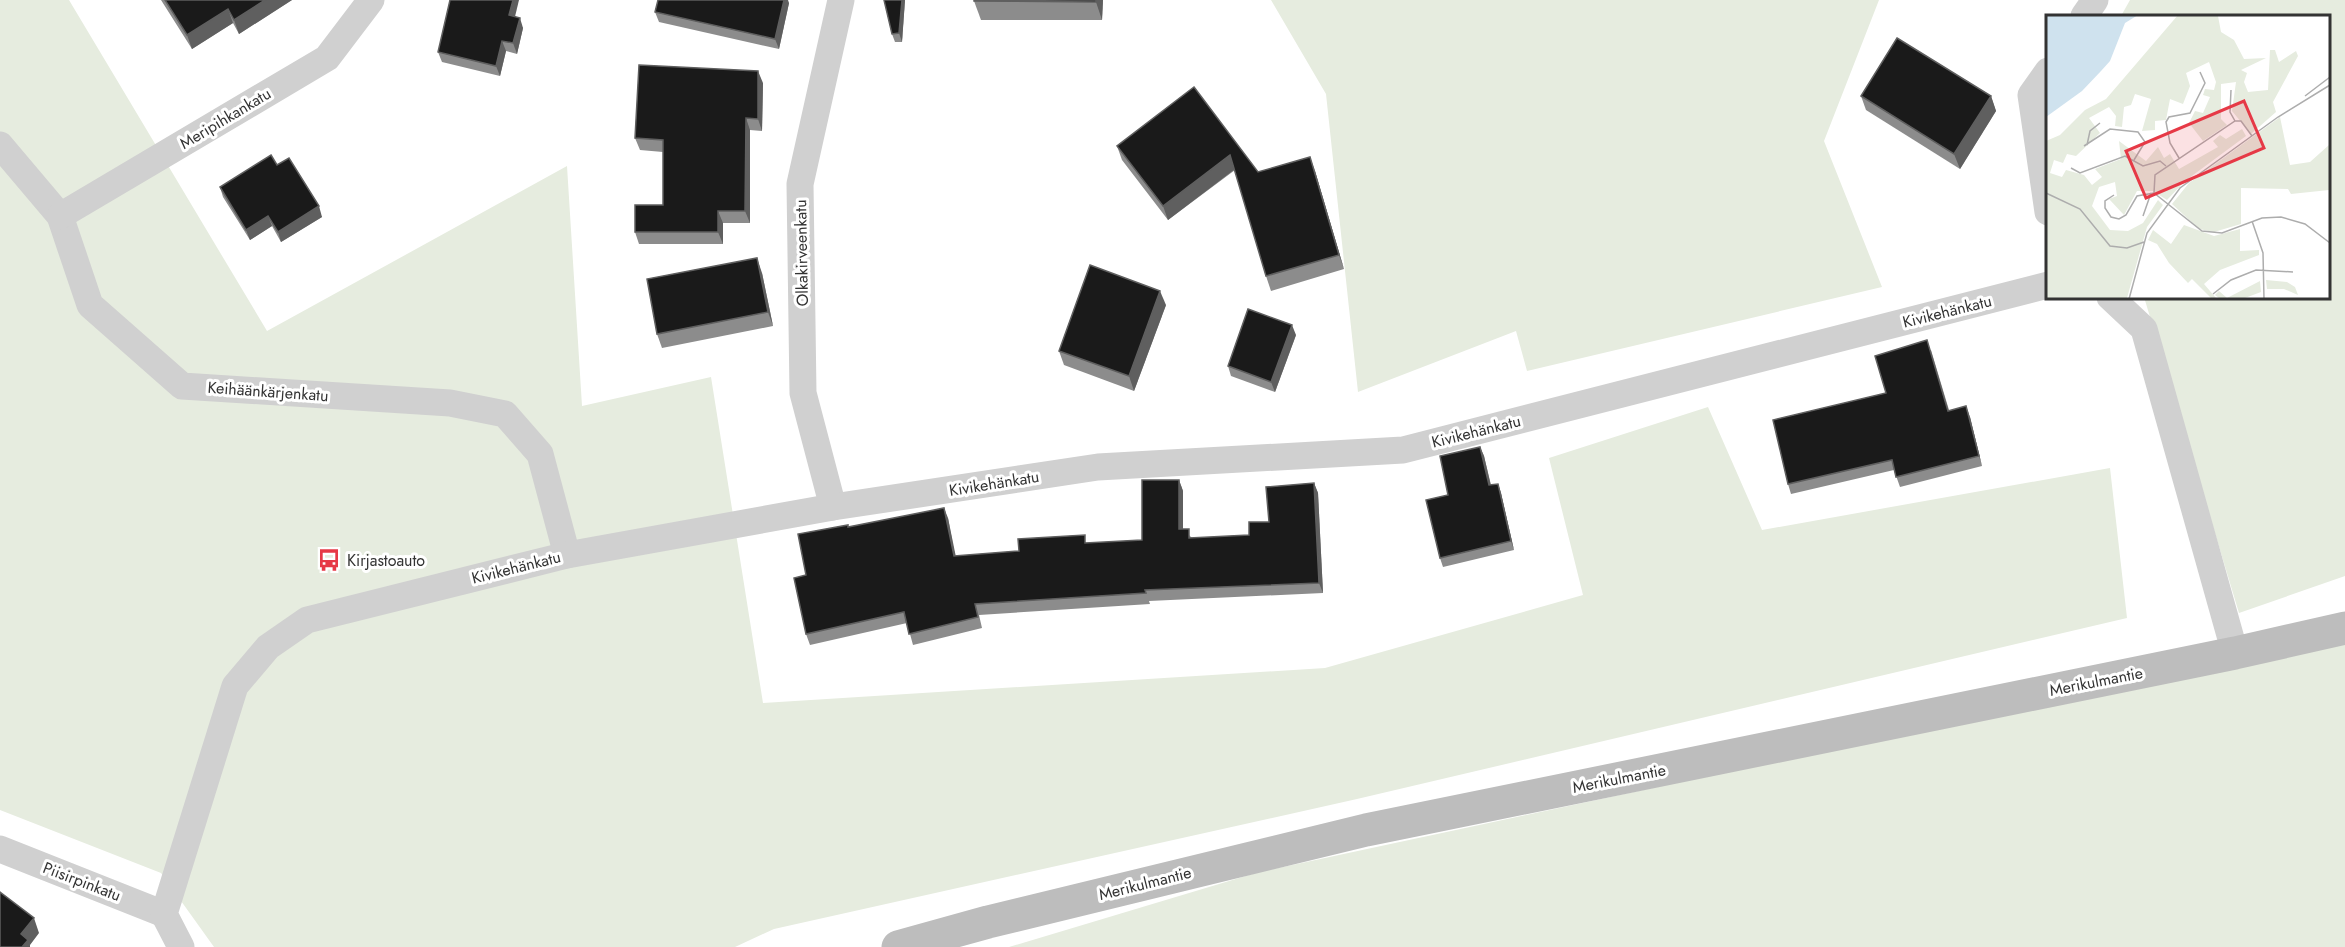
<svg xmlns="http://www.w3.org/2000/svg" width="2345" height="947" viewBox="0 0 2345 947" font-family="Jost,sans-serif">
	<rect width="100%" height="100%" fill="#fff"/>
	<g fill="#e6ecdf">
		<polygon points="0,0 69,0 267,331 567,166 582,406 711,377 763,703 1325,668 1583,595 1549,458 1708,407 1762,530 2110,468 2127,618 1357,799 774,929 735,947 214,947 161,873 0,810"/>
		<polygon points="1271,0 1879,0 1824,141 1882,287 1527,371 1516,331 1358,392 1326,94"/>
		<polygon points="2130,0 2345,0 2345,576 2239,613 2144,297 2328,297 2328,16 2121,16"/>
		<polygon points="2345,640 2345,947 1009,947 1259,872"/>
	</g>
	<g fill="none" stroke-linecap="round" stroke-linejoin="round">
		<g stroke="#d0d0d0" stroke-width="27">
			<polyline points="2084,16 2095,0"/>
			<polyline points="2048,71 2031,95 2048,212"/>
			<polyline points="0,145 60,216 90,305 182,386 450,403 505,414 540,454 567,555"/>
			<polyline points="60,216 327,58 371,0"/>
			<polyline points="2110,297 2144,329 2235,653"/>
			<polyline points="833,507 803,393 800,184 841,0"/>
			<polyline points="0,849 164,914"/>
			<polyline points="181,947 164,914 235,686 268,647 307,620 567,555 833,507 1098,467 1403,450 2048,285"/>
		</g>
		<polyline stroke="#bdbdbd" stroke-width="33" points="898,947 988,922 1366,830 2235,653 2345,628"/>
	</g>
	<g fill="#8c8c8c">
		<polygon points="161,0 292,0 239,34 233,23 192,49"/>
		<polygon points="884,0 905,0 902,42 895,42 892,34"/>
		<polygon points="1103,0 1102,20 981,20 974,1"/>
		<polygon points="789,3 779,49 659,22 655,12"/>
		<polygon points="515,17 523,28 517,54 506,51 500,76 442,62 438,52"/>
		<polygon points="763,83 762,131 750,130 750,223 723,223 723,244 639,244 635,232 663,205 663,152 640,150 635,138"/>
		<polygon points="1861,96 1991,96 1996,111 1960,169 1866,110"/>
		<polygon points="1117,146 1258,172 1315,171 1344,269 1271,291 1266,276 1235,170 1168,220 1122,160"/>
		<polygon points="277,165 322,217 281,242 272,226 250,240 223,197 220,187"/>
		<polygon points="762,273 773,326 662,348 657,334"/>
		<polygon points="1166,305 1134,391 1064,365 1059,351"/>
		<polygon points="1296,335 1275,392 1231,376 1228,366"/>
		<polygon points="1931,350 1949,410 1970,417 1982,466 1900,487 1894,470 1791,494 1788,484 1886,393"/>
		<polygon points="1480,447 1484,456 1491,485 1498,484 1501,493 1514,550 1443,567 1440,558 1448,495"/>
		<polygon points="1179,480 1183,491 1183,529 1192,538 1249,535 1269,522 1314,483 1318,493 1323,593 1149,601 1150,604 979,615 982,628 913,645 907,623 810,645 806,634 848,527 948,518 955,556 1019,551 1088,543 1142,540"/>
	</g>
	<g fill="#5f5f5f">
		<polygon points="265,0 292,0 239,34 234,20"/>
		<polygon points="513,0 519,0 513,25 509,15"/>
		<polygon points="784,0 788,0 789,3 779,49 775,39"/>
		<polygon points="902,0 905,0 902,42 899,33"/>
		<polygon points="1096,0 1103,0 1102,20 1096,2"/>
		<polygon points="228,9 233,23 192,49 187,35"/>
		<polygon points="520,18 523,28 517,54 513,43"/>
		<polygon points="502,41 506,51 500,76 496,66"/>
		<polygon points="758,71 763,83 762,131 758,119"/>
		<polygon points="1991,96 1996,111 1960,169 1954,154"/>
		<polygon points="746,118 750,130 750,223 745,211"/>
		<polygon points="1230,155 1235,169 1168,220 1163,206"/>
		<polygon points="1310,157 1315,171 1344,269 1339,255"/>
		<polygon points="319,206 322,217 281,242 278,232"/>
		<polygon points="718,211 723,223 723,244 718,232"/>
		<polygon points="268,216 272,226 250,240 246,230"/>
		<polygon points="757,258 762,273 773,326 768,312"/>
		<polygon points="1160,291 1166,305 1134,391 1129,376"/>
		<polygon points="1292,325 1296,335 1275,392 1271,382"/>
		<polygon points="1966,406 1970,417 1982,466 1979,456"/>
		<polygon points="1480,447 1484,456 1493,495 1489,485"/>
		<polygon points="1179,480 1183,491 1183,540 1179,529"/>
		<polygon points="1314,483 1318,493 1323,593 1319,583"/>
		<polygon points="1498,484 1501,493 1514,550 1511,541"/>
		<polygon points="944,508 948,518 958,567 954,556"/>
		<polygon points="34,918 39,933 30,945 30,947 22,947 21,934"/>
	</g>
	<g fill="#1a1a1a" stroke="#5f5f5f" stroke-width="1.5">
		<polygon points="165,0 265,0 234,20 228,9 187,35"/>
		<polygon points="450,0 513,0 509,15 520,18 513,43 502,41 496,66 438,52"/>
		<polygon points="658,0 784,0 775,39 655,12"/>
		<polygon points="884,0 902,0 899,33 892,34"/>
		<polygon points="974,0 1096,0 1096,2 974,1"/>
		<polygon points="1897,38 1991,96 1954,154 1861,96"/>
		<polygon points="639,65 758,71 758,119 746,118 745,211 718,211 718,232 635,232 635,205 663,205 663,140 635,138"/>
		<polygon points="1194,87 1258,172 1310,157 1339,255 1266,276 1230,155 1163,206 1117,146"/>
		<polygon points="271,155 277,165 289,158 319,206 278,232 268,216 246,230 220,187"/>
		<polygon points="757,258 768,312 657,334 647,279"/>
		<polygon points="1090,265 1160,291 1129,376 1059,351"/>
		<polygon points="1248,309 1292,325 1271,382 1228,366"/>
		<polygon points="1927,340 1948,411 1966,406 1979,456 1896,477 1892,460 1788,484 1773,420 1886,393 1875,356"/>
		<polygon points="1480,447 1489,485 1498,484 1511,541 1440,558 1426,500 1448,495 1440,456"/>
		<polygon points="1142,480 1179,480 1179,529 1189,529 1189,538 1249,535 1249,522 1269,522 1266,487 1314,483 1319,583 1145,590 1146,593 975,604 978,617 909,634 904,612 806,634 794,578 806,575 798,534 848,525 848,527 944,508 954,556 1019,551 1018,539 1085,535 1085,543 1142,540"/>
		<polygon points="0,892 34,918 21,934 28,940 22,947 0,947"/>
	</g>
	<defs>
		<g id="bus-bare" transform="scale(1.8)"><path d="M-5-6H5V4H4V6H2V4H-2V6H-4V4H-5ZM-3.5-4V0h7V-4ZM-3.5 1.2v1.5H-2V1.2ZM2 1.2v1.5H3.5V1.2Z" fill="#e63946" stroke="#fff" stroke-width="2.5" paint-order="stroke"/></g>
	</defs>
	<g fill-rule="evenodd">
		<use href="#bus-bare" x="329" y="560"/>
	</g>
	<g text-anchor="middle" stroke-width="6" stroke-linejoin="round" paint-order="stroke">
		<g font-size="16" fill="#333" stroke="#fff">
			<text transform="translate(225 118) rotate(-31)" y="6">Meripihkankatu</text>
			<text transform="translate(801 253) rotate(-91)" y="6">Olkakirveenkatu</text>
			<text transform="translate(1947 311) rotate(-14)" y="6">Kivikehänkatu</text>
			<text transform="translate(268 391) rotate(4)" y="6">Keihäänkärjenkatu</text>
			<text transform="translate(1476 431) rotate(-14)" y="6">Kivikehänkatu</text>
			<text transform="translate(994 483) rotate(-9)" y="6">Kivikehänkatu</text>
			<text transform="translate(516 567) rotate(-14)" y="6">Kivikehänkatu</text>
			<text transform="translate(2096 681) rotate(-11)" y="6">Merikulmantie</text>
			<text transform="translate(1619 778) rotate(-11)" y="6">Merikulmantie</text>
			<text transform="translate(82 881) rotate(21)" y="6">Piisirpinkatu</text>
			<text transform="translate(1145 883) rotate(-14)" y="6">Merikulmantie</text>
		</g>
		<g font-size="16" fill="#333" stroke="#fff" text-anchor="start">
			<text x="347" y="566">Kirjastoauto</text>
		</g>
	</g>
	<g transform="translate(2046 15)">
		<rect width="284" height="284" fill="#fff"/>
		<path d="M132 0H176L172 1 175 17 188 25 198 44 220 43 195 55 201 58 198 67 202 77 222 75 224 35H229L233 47 250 36 252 41 227 87 230 97 205 119 186 96 190 67 175 69V104L181 110 157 126 143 108 149 96 157 98 164 82 157 80 159 74 168 75 170 67 163 47 140 58 144 71 137 89 124 84 120 105 109 106V115L96 116 105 84 89 79 85 90 78 92 76 112 69 111 70 101 63 92 43 103 54 118 30 141 21 139 17 148 8 145 4 158 16 162 20 155 38 160 46 170 56 162 49 154 75 144 73 126 100 146 112 132 118 143 124 139 133 154 172 132 167 126 174 120 180 124 196 114 200 121 139 166 121 185 107 176H91L78 200 63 184 71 181 69 167 53 172 46 191 64 215 82 216 97 208 112 185 117 190 101 212 81 283H0V126L14 120 39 95 60 84ZM234 102 244 150 264 147 283 130V175L245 179 242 174 195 173V209L168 217 153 214 126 189 143 168ZM138 210 168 221 194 214V236L213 235V240L174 255 158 269 170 283H165L146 264 142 268 123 248 111 229 102 225 107 215 125 229ZM220 265 241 267 249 272 252 280 238 274H221ZM214 266 215 277 199 283H173L169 280 173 276 181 283Z" fill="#e6ecdf"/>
		<path d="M0 0H92L79 8 64 46 55 56 36 76 0 102Z" fill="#cfe2ee"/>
		<path fill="none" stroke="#adadad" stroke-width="1.5" d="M185 75 184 97 189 106M259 81 284 62M206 121 195 106H189L109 160 108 178 156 216 176 218 216 203 235 202 259 209 284 228M41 130 44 116 54 108M38 131 64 114 92 117 99 127 88 145M133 143 124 128 120 107 123 102 144 98 159 68 154 57M25 153 34 158 79 141 97 151 114 146 120 151M0 178 34 194 64 231 81 233 98 227M68 180 59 186V193L65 202 73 204 80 200 91 181 108 178M97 201 105 178M206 206 217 238 218 284M167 279 185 265 210 255 247 257M83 284 101 218 134 173 232 102 284 70"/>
		<path fill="#e63946" fill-opacity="0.15" stroke="#e63946" stroke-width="3" d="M198 86 218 133 100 183 80 136Z"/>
		<rect width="284" height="284" fill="none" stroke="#333" stroke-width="3"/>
	</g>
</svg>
